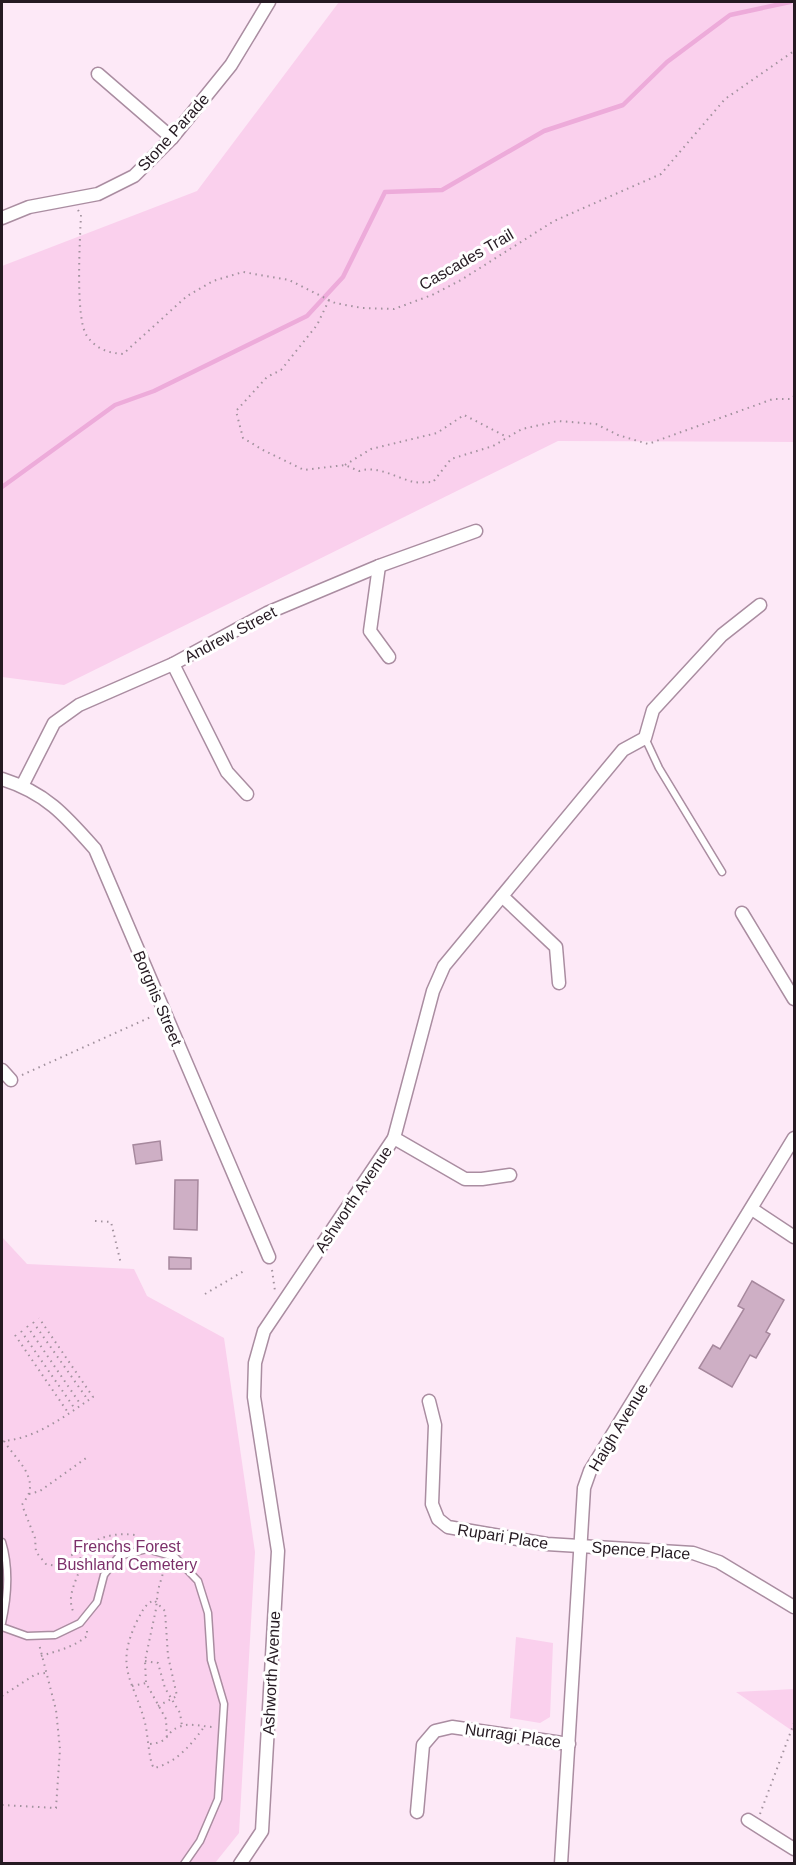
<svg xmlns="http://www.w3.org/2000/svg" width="796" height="1865" viewBox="0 0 796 1865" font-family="Arial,sans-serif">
	<rect width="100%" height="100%" fill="#fde9f7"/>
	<g fill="#fad0ed">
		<polygon points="339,2 794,2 794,442 558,441 64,685 2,677 2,266 197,191"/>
		<polygon points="2,1237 27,1264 134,1269 147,1296 224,1338 255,1552 239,1833 215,1863 2,1863"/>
		<polygon points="516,1637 553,1643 550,1717 540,1723 510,1718"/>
		<polygon points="794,1689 794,1732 736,1692"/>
	</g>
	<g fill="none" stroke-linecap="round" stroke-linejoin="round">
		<polyline stroke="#edabda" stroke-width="4.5" points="2,487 115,405 154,391 307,316 343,277 385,192 442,190 544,131 623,105 667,62 730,15 790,2"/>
	</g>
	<g fill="#ceafc5" stroke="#a6889d" stroke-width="1.5">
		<polygon points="160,1141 162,1160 136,1164 133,1145"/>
		<polygon points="175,1180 198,1180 197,1230 174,1229"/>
		<polygon points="169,1257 191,1258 191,1269 169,1269"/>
		<polygon points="752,1281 784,1300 766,1332 770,1334 756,1358 750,1355 732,1387 699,1368 713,1345 720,1349 744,1309 738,1306"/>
	</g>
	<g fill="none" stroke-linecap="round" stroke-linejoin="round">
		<g stroke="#aa8da1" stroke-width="9">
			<g id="lane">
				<polyline points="645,738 659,768 722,872"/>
				<path d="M2 1542C10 1568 8 1596 2 1623"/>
				<polyline points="2,1627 27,1636 55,1635 80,1623 97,1602 104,1575 119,1556 147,1549 175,1557 198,1581 208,1613 211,1660 224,1704 218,1799 200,1841 184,1864"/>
			</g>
		</g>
		<g stroke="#aa8da1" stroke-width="15">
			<g id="street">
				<polyline points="98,74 172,138"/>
				<polyline points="2,218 29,207 98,194 134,176 172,138 231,65 269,2"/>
				<polyline points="379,566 370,631 389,657"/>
				<polyline points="173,664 227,772 247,794"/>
				<path d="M2 779C46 793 65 815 95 849L269 1257"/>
				<polyline points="22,786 54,723 79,705 173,664 267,613 379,566 476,531"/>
				<polyline points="502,896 556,947 559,983"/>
				<polyline points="742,913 794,999"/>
				<polyline points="2,1070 11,1080"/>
				<polyline points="394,1138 465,1179 482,1179 510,1175"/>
				<polyline points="752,1209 794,1237"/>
				<polyline points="429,1401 435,1425 432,1504 438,1519 448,1527 547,1544 693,1553 719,1562 794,1607"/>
				<polyline points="417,1812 423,1745 435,1731 452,1727 569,1744"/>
				<polyline points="748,1820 794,1849"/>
				<polyline points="240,1864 262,1831 278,1551 254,1397 255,1363 264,1331 394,1138 433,991 444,966 623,750 645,738 653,710 722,635 760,605"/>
				<polyline points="561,1864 584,1488 590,1471 794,1138"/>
			</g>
		</g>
		<g stroke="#a2929e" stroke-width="2" stroke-dasharray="1.5 4.5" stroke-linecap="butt">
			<path d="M78 210 81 215C80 238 75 320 87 336 96 349 108 353 123 354L187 296 213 281 243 272 289 280 335 303 362 308 394 309 432 295 461 280 554 221 661 174 725 99 794 51"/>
			<path d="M329 300 317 325 281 370 267 377 236 411 243 438 263 450 304 470 345 465 359 471C378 465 396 478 414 482 420 483 427 482 433 482L451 459 493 446 522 429 558 421 596 424 618 435 648 444 773 399H791L794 396"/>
			<polyline points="345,465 371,449 437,433 464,415 507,437"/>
			<polyline points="22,1075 153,1016"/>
			<polyline points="95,1221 111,1222 121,1264"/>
			<polyline points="272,1270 275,1291"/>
			<polyline points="205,1294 244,1271"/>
			<polyline points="33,1322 88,1400"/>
			<polyline points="27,1326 81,1405"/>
			<polyline points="21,1331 75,1409"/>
			<polyline points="15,1335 69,1414"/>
			<path d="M2 1441C36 1439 65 1416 93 1397L39 1318"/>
			<path d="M4 1441C13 1456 35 1473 29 1493 28 1497 24 1501 22 1505L35 1538 36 1552 46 1564 57 1566 69 1556 78 1553 82 1562C78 1579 65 1596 74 1613"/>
			<polyline points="29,1494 40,1491 89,1456"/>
			<path d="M78 1553C94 1538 113 1532 135 1535"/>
			<polyline points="166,1563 158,1590 156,1609 145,1661 146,1683 166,1719 167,1739"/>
			<path d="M41 1656C57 1651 74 1647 87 1636V1629"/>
			<polyline points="145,1661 158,1663 165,1688 180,1713 182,1726"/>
			<polyline points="132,1686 146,1683"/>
			<polyline points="2,1696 36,1674 46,1673"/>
			<path d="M158 1706 177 1696 168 1656 165 1611 154 1600C144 1605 142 1612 137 1621 114 1669 134 1680 145 1723 148 1734 149 1763 154 1768 176 1763 191 1745 204 1727"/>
			<path d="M150 1744C171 1742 165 1732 179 1727 189 1722 203 1727 214 1727"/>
			<polyline points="2,1805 56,1808 60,1749 56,1710 39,1644"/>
			<polyline points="760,1814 794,1723"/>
		</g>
		<use href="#lane" stroke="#fff" stroke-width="6"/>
		<use href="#street" stroke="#fff" stroke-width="12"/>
	</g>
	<g text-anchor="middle" stroke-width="6" stroke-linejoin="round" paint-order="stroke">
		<g font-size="16" fill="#251a22" stroke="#fff">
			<text transform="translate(173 132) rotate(-48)" y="6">Stone Parade</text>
			<text transform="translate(466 259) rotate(-30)" y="6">Cascades Trail</text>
			<text transform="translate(230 634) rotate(-28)" y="6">Andrew Street</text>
			<text transform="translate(158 998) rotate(67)" y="6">Borgnis Street</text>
			<text transform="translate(353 1199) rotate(-56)" y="6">Ashworth Avenue</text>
			<text transform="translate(618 1427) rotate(-59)" y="6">Haigh Avenue</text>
			<text transform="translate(503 1536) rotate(9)" y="6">Rupari Place</text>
			<text transform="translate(641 1550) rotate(4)" y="6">Spence Place</text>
			<text transform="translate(271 1673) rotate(-87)" y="6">Ashworth Avenue</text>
			<text transform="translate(513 1735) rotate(8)" y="6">Nurragi Place</text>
		</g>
		<g font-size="16" fill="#7c306a" stroke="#fff">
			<text x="127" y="1552">Frenchs Forest<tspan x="127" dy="18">Bushland Cemetery</tspan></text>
		</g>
	</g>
	<rect width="796" height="1865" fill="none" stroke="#251a22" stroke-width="6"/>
</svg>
